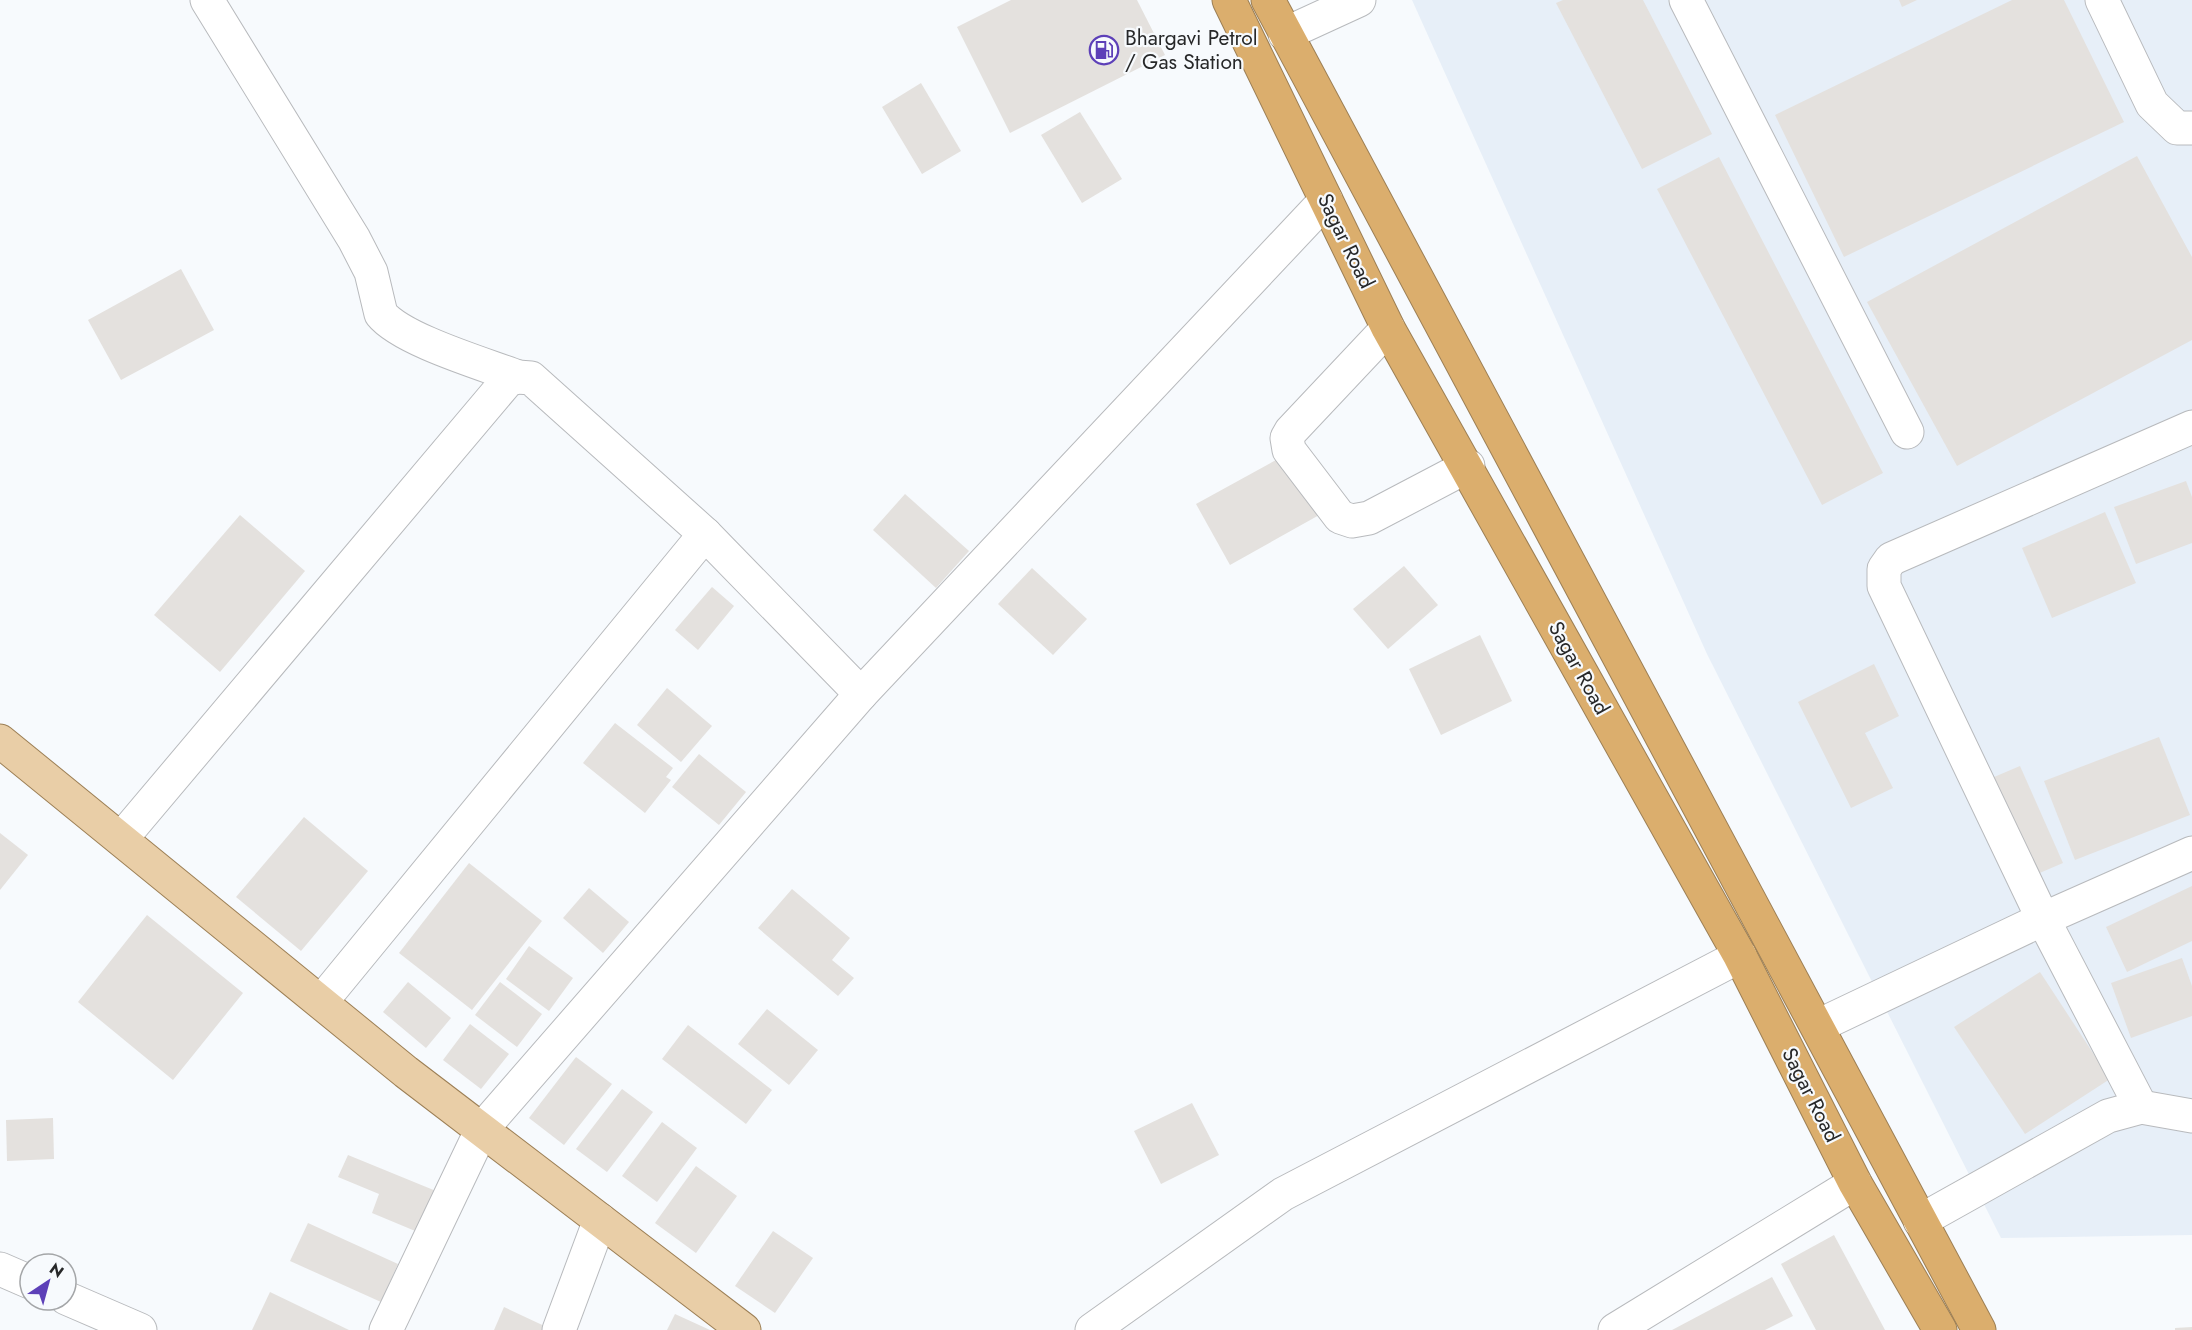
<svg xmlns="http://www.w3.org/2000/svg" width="2192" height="1330" viewBox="0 0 2192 1330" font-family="Jost,sans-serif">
	<rect width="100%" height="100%" fill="#f7fafd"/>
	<polygon fill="#e7eff8" points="1412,0 2192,0 2192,1235 2001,1238 1707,654"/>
	<g fill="#e4e1de">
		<polygon points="1011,0 1137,0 1165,55 1010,133 957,27"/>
		<polygon points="1563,0 1643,0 1712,134 1642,169 1556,3"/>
		<polygon points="1899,0 1917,0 1902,7"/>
		<polygon points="2012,0 2064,0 2124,122 1844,257 1775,115"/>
		<polygon points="921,83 961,151 922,174 882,107"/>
		<polygon points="1080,112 1122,179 1082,203 1041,135"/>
		<polygon points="2137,156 2192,257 2192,340 1957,466 1867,302"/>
		<polygon points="1719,157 1883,473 1822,505 1657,189"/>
		<polygon points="181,269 214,330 121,380 88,320"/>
		<polygon points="1287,454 1321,514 1230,565 1196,504"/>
		<polygon points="2186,481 2192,497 2192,543 2136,564 2114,507"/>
		<polygon points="905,494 969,551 936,588 873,530"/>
		<polygon points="2105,512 2136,583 2052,618 2022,548"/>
		<polygon points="240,515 305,571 220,672 154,615"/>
		<polygon points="1404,566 1438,605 1388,649 1353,609"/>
		<polygon points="1032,568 1087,619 1053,655 998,604"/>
		<polygon points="712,587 734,606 698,650 675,630"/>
		<polygon points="1480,635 1512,701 1441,735 1409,669"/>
		<polygon points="1874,664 1899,716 1865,733 1893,788 1851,808 1798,702"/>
		<polygon points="667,688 712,726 681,762 637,725"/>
		<polygon points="615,723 673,768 666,777 671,780 645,813 583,763"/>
		<polygon points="2159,737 2190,815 2075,860 2044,781"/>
		<polygon points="699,754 746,792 719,825 672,787"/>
		<polygon points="2020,766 2063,863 2030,877 1987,780"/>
		<polygon points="304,817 368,871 301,951 236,897"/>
		<polygon points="0,833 28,855 0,890"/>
		<polygon points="469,863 542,921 472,1010 399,953"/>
		<polygon points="2192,886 2192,941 2127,972 2106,927"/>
		<polygon points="589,888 629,922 603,953 563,918"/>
		<polygon points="792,889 850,938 832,960 854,978 838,996 758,928"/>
		<polygon points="147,915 243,993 173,1080 78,1002"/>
		<polygon points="529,946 573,978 549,1011 506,979"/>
		<polygon points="2182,958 2192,986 2192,1016 2131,1038 2111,983"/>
		<polygon points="2040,972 2110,1079 2025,1134 1954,1027"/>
		<polygon points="408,982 451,1018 426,1048 383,1012"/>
		<polygon points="500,982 542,1014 517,1047 475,1015"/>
		<polygon points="767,1009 818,1050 789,1085 738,1044"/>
		<polygon points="470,1024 509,1054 481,1089 443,1060"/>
		<polygon points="688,1025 772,1090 746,1124 662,1059"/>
		<polygon points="576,1057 612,1084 564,1145 529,1118"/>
		<polygon points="622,1089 653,1112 607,1172 576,1149"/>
		<polygon points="1192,1103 1219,1155 1161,1184 1134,1131"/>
		<polygon points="53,1118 54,1159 7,1161 6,1120"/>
		<polygon points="662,1122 697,1148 657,1202 622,1176"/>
		<polygon points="348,1155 436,1191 420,1233 372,1213 379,1194 338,1177"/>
		<polygon points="696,1166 737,1196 696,1253 655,1223"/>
		<polygon points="308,1223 398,1264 381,1302 290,1261"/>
		<polygon points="773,1231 813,1258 775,1313 735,1286"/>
		<polygon points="1834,1235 1885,1330 1816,1330 1781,1264"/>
		<polygon points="1772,1277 1793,1316 1765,1330 1672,1330"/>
		<polygon points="270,1292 349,1330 252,1330"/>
		<polygon points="504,1307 553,1330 494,1330"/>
		<polygon points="675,1314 710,1330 667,1330"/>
		<polygon points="2192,1327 2192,1330 2175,1330 2175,1328"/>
	</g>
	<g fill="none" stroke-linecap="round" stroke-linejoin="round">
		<g stroke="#b8babd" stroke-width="35">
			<g id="minor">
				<path d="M207 0 354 239 371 272 381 314C402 340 484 364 518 377"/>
				<polyline points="1686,0 1907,432"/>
				<polyline points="2102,0 2152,104 2177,128 2192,128"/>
				<polyline points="1285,34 1359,0"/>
				<polyline points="1388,328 1291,431 1287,438 1289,450 1340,517 1352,521 1369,518 1468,466"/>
				<polyline points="121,839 508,380 518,377 531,378 705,534 861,694"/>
				<polyline points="321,1002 705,534"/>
				<polyline points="1818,1026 2043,919 2192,853"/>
				<polyline points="2141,1107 2043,919 1884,586 1884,569 1891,559 2192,427"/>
				<polyline points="1920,1221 2108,1116 2141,1107 2192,1116"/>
				<polyline points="0,1269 30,1282"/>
				<polyline points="66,1298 140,1330"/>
				<polyline points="386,1330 482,1129 861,694 1326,200"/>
				<polyline points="559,1330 600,1220"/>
				<polyline points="1092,1330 1283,1194 1740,956"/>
				<polyline points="1615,1330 1855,1183"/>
			</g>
		</g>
		<g stroke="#9c7f55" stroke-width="35">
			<polyline id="major" points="0,741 406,1072 744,1330"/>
		</g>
		<g stroke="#9c7f55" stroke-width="35">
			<g id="highway">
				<polyline points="1229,0 1388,328 1740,956 1855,1183 1940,1330"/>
				<polyline points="1268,0 1979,1330"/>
			</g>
		</g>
		<use href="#minor" stroke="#fff" stroke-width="33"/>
		<use href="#major" stroke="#e9cea7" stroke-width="33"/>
		<use href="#highway" stroke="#dbae6d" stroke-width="33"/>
	</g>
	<defs>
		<g id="fuel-ring" transform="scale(1.5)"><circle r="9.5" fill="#f7fafd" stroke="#5d40b8" stroke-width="1.5"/><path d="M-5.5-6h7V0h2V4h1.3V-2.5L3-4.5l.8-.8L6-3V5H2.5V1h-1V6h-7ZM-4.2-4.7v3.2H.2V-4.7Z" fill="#5d40b8"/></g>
	</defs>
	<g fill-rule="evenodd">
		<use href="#fuel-ring" x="1104" y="50"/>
	</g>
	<g text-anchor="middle" stroke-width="4.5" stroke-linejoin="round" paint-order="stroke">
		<g font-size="21" fill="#272829" stroke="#f7fafd" text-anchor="start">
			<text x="1125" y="45">Bhargavi Petrol<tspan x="1125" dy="24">/ Gas Station</tspan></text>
		</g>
		<g font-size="21" fill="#272829" stroke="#f7fafd">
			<text transform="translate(1346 241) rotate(64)" y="7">Sagar Road</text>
			<text transform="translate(1579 668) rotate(61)" y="7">Sagar Road</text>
			<text transform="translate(1811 1095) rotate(63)" y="7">Sagar Road</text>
		</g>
	</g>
	<g transform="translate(48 1282) rotate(36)"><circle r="28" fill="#f7fafd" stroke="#a4a6a8" stroke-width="1.5"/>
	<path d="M0-4.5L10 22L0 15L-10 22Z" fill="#5d40b8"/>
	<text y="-9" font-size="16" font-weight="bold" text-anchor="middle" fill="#272829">N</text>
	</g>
</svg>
